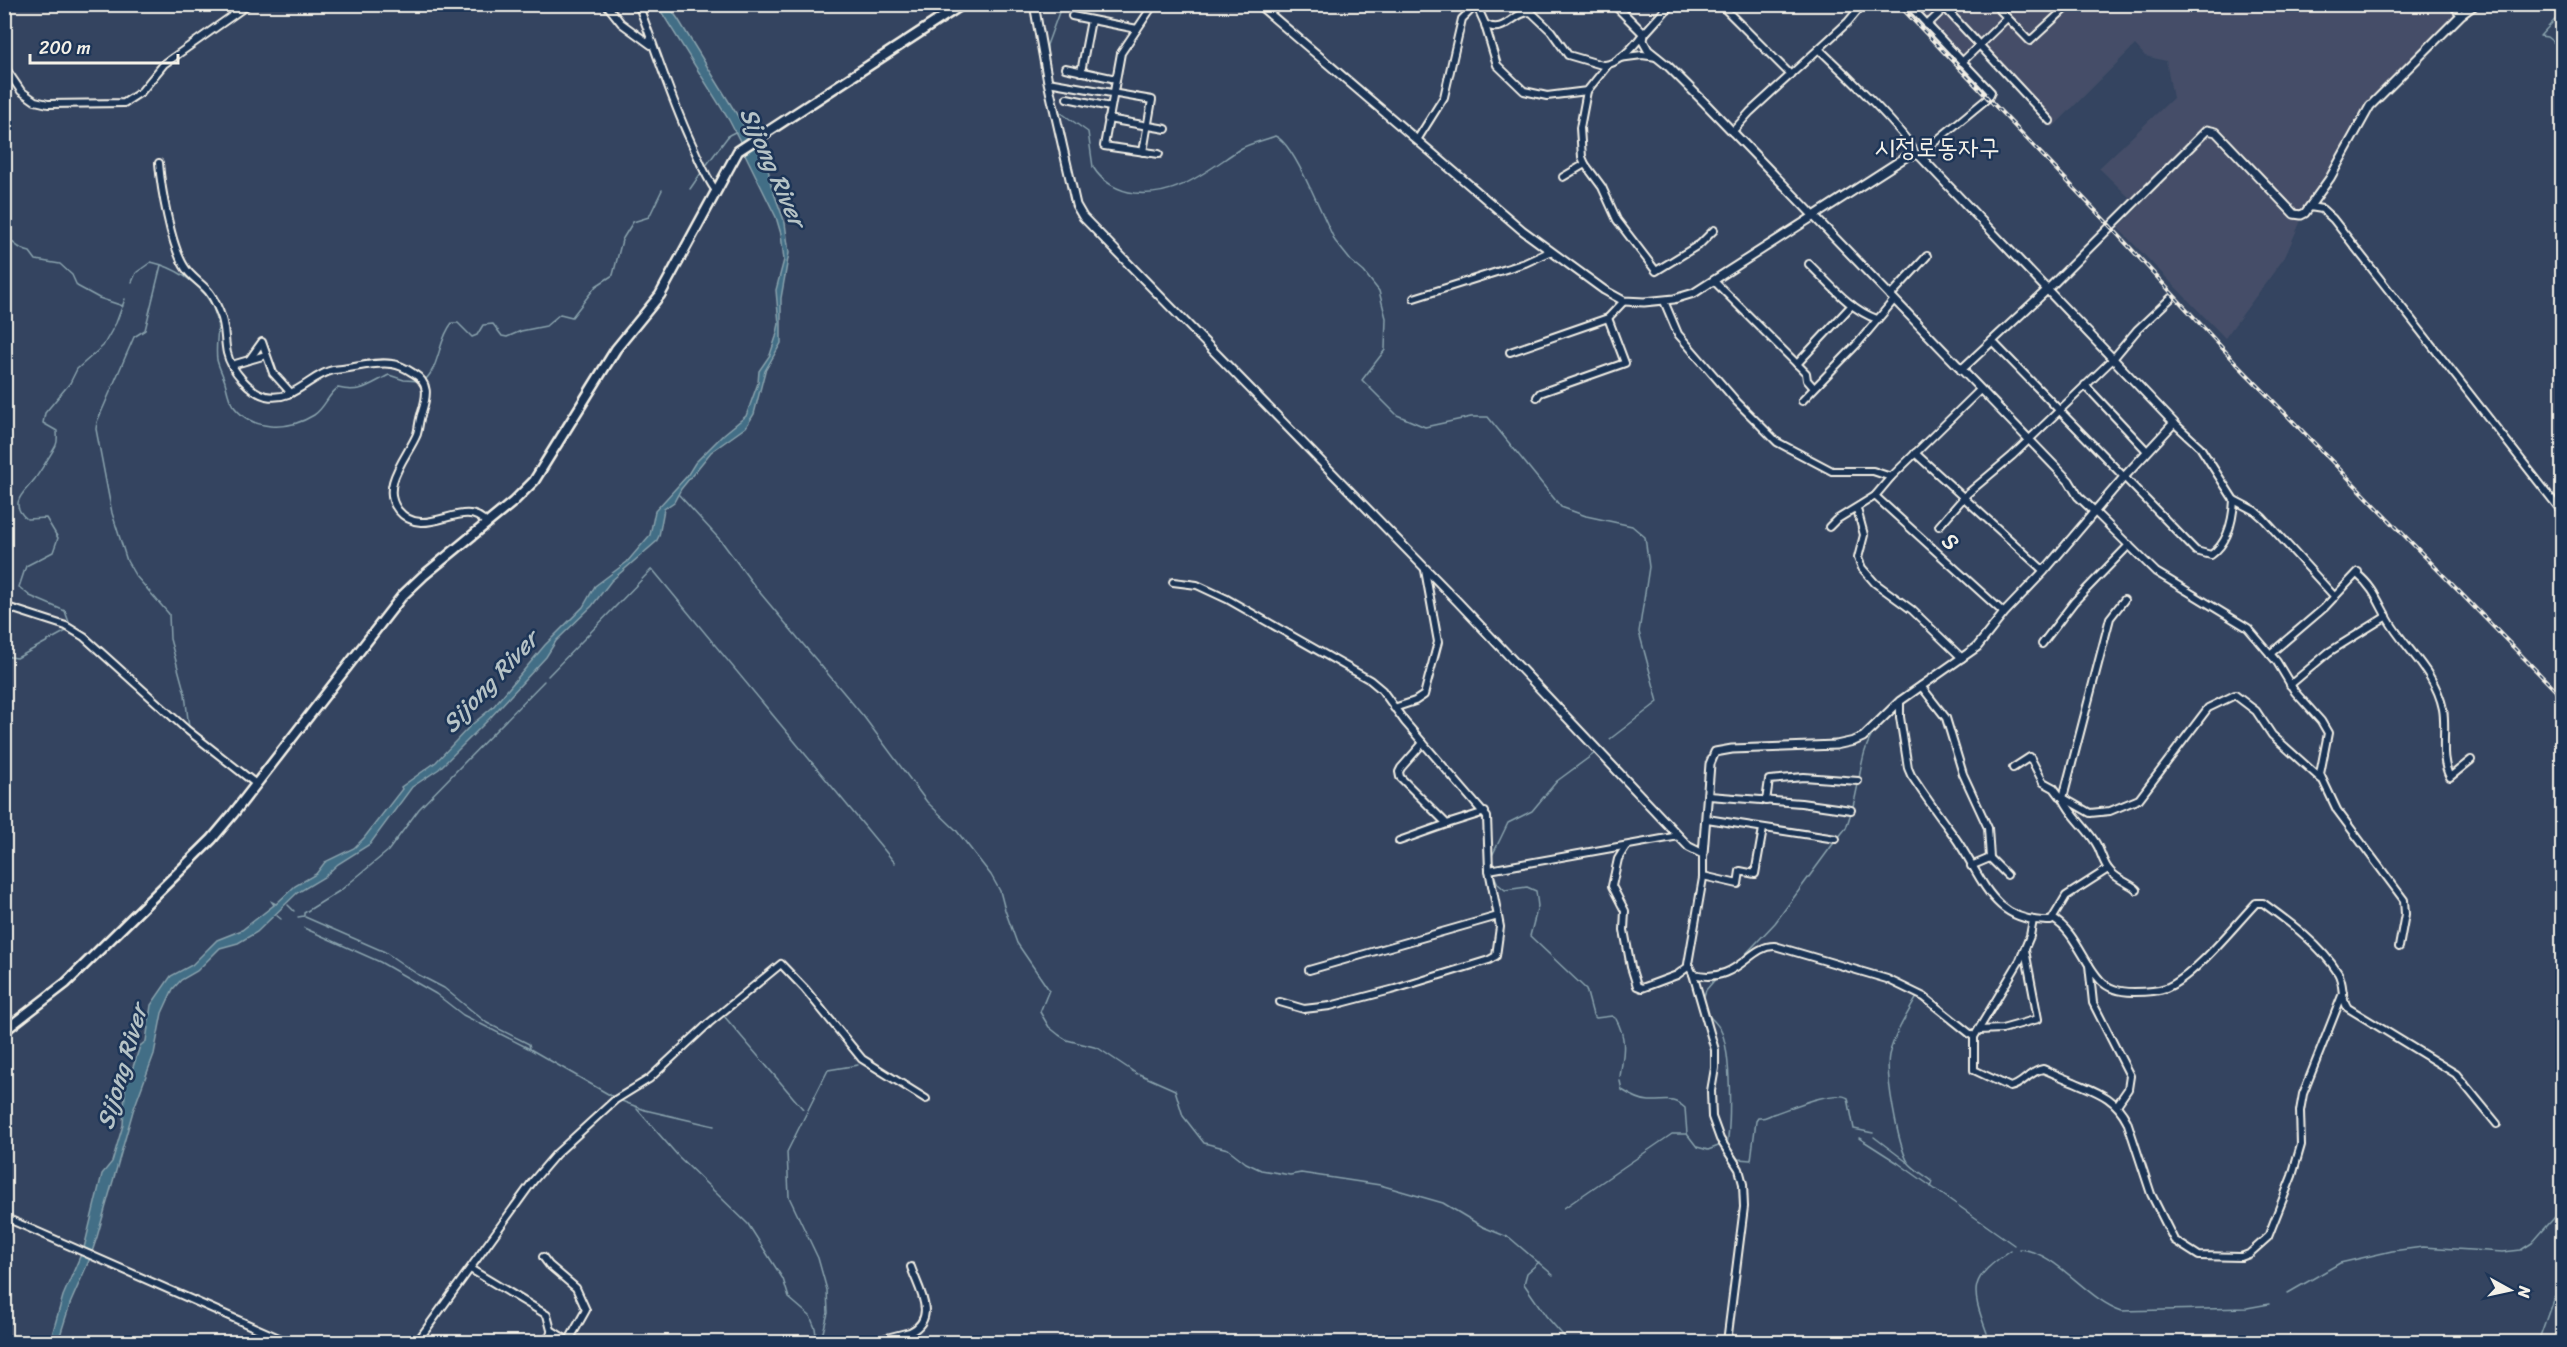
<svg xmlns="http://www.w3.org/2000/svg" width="2567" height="1347" viewBox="0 0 2567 1347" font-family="Sriracha,'Poor Story',sans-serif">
	<rect width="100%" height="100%" fill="#344460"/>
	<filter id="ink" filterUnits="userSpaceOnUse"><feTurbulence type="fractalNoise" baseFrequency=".0167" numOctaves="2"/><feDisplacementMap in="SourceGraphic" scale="12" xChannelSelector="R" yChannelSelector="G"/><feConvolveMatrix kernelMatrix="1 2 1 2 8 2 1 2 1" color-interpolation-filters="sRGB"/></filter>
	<g filter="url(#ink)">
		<polygon fill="#444e67" points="2448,4 2458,15 2358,114 2333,166 2310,200 2285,257 2225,338 2118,228 2139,207 2099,168 2173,98 2166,61 2145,56 2135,45 2052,128 1982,52 1970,62 1915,5"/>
		<g fill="#426e86" stroke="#89a2ad" stroke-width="1.5">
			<polygon points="657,5 668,5 678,19 752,139 742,145 729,120"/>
			<polygon points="754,144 760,146 767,163 771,185 785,223 789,253 781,298 781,343 765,371 754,414 746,427 711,452 681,489 674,502 664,509 659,536 656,542 611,581 592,606 556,641 546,657 489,719 439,769 412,787 370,844 338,864 324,877 297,893 257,932 238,943 220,948 197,971 181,980 173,989 162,1013 154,1054 133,1111 97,1237 92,1252 84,1248 102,1174 112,1162 123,1125 126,1075 133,1067 140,1046 146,1041 151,1005 171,976 192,965 217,940 242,930 274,905 272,902 276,904 295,886 316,874 325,862 354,848 364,838 402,789 401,787 436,762 469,727 493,707 545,645 583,607 595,586 627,562 650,535 655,511 687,476 695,463 724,434 746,416 758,383 759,371 770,355 776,337 779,324 776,290 784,260 781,234 776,217 744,152"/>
			<polygon points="82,1252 91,1256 70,1304 58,1342 50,1342 63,1296"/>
		</g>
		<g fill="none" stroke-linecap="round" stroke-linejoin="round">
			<g stroke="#89a2ad" stroke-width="1.5">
				<polyline points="2562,12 2540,36 2547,37 2562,49"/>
				<polyline points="1047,55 1047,45 1062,4"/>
				<path d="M1056 104 1060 112 1088 132 1093 167C1102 182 1118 191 1135 193 1178 197 1206 171 1240 149 1250 143 1263 141 1275 136 1287 140 1304 175 1310 188"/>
				<polyline points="705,167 729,135 735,132"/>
				<polyline points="690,189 701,173"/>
				<polyline points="1311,189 1335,241 1351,261 1364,272 1379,291 1381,299 1386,318 1385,350 1362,380 1396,414"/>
				<path d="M4 231C8 240 20 250 30 252L36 260 60 264 72 275 77 286 99 298 123 306"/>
				<polyline points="161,265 145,330 134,337 97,422 96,429 112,513 127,561 135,575 169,614 170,639 185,694 189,728"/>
				<path d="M137 272 151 262C173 267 198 281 210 302 224 328 214 336 217 360 219 368 223 375 225 382 227 389 228 397 232 404 251 432 288 431 314 415 325 408 328 394 338 388 361 394 370 384 389 375L404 380 420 381"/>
				<polyline points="132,282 136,273"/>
				<path d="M425 380C440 366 438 340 452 323H458L472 337 477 335 483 325 493 324 502 336 507 337 521 331 546 326 560 314 572 317 596 286 613 275 622 240 633 222 649 217 662 190"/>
				<polyline points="1397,415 1425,427 1471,417 1488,417 1561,507 1586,516 1632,526 1645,537 1649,567 1639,632 1658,702 1610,739"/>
				<polyline points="679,495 722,542 756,588 864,717 927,802 956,830 991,875 1000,891 1005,910 1017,943 1049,990 1040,1012 1049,1027 1059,1035 1067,1040 1098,1048 1137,1074"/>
				<path d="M70 625 65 611 30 596 19 587 26 566 53 552 58 538 46 518 27 519C7 503 25 492 34 480 36 478 55 448 56 445 58 441 57 436 57 431L43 423 45 413 70 383 77 369 103 346 116 323 125 299"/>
				<polyline points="4,656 17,658 68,630"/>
				<polyline points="548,676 651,570 653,570 895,863"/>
				<path d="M1852 809C1861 783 1859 751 1876 729"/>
				<polyline points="1838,838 1846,828 1851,813"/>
				<polyline points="1492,867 1492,856 1508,823 1532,811 1557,781 1595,753"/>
				<polyline points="1493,873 1498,884 1505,890 1527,887 1536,891 1538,906 1530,936 1586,989 1593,1015 1596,1018 1612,1016 1615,1018"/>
				<polyline points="288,905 294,911"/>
				<polyline points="276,915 281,919"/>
				<polyline points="298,917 304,916 304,913 341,890 388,851 419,809 544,681"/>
				<polyline points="305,917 385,952 417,974 444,988 487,1023 529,1044 530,1048"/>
				<polyline points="304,928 380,962 436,994 463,1015 530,1049 615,1098"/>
				<polyline points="1727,968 1740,960 1775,923 1836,840"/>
				<path d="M1917 997C1907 1014 1894 1035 1889 1055 1885 1074 1898 1145 1908 1162 1914 1170 1925 1175 1933 1182L1931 1187"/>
				<polyline points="1703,999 1706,990 1718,976"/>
				<path d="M1708 1015C1714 1021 1719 1025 1722 1033 1731 1056 1731 1120 1727 1145"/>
				<polyline points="724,1016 803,1109"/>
				<path d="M1616 1019C1628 1041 1623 1055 1620 1077"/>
				<polyline points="1139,1074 1175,1090 1183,1116 1204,1143 1228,1149 1246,1163 1261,1170 1290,1175 1301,1173 1380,1185 1443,1203 1483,1227 1510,1238 1553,1275"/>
				<path d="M1620 1081 1622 1090C1630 1095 1640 1101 1649 1101 1665 1102 1672 1096 1685 1108L1687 1134 1697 1147 1708 1150 1721 1145"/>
				<polyline points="619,1100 645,1110 714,1126"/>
				<polyline points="637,1109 679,1157 748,1224 783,1279 789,1298 810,1316 815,1328 817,1342"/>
				<polyline points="1874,1137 1907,1162"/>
				<polyline points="1859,1138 1898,1163 2014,1245"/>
				<path d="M1727 1144 1738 1159 1751 1160 1756 1121 1758 1118C1767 1119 1768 1115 1776 1113 1791 1108 1834 1089 1848 1098L1854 1129 1873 1133"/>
				<polyline points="1564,1208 1672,1134 1687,1134"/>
				<path d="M2019 1249C2058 1252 2085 1299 2122 1311L2247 1308 2269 1304"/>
				<polyline points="1539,1262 1527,1273 1524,1284 1546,1316 1569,1342"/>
				<polyline points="2288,1293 2340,1263 2392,1251 2423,1247 2503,1252 2521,1250 2532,1243 2562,1209"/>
				<path d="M1987 1333C1970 1287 1969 1279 2011 1250"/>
				<polyline points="1988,1337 1990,1342"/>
				<polyline points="817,1339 822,1336 828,1313 827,1290 818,1258 789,1197 787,1152 828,1070 858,1065"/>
				<polyline points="2538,1342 2554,1297 2562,1290"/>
			</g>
			<g stroke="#f4f1e8" stroke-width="10">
				<g id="minor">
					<polyline points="606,4 621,23 651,45"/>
					<path d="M638 4C656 50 670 97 691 142 699 159 705 176 716 191"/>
					<polyline points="1154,4 1121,53 1104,146 1159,154"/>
					<polyline points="1372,4 1372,5"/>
					<path d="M1476 4 1485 24C1505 36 1513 11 1531 12L1551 31 1568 55 1602 65C1617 66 1635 45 1643 34"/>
					<polyline points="1720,4 1791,75"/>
					<polyline points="1908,4 1991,92 1988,98 1919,155"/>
					<polyline points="1994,4 2030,41 2070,4"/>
					<polyline points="2452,4 2461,15"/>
					<polyline points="1945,8 2050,121"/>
					<polyline points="1072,16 1137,29"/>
					<polyline points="1485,25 1497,65 1524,91 1547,96 1587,91"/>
					<polyline points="1927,25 1949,4"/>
					<path d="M1819 49C1834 63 1914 139 1915 154"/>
					<polyline points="1619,58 1642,55 1657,57"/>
					<polyline points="1962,62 2007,18"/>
					<polyline points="4,66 21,91 35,101 48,104 124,103 141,92 164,64 249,4"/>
					<polyline points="1607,66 1587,91 1580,128 1582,157 1585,164 1602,187 1617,220 1656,271 1700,244 1714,230"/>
					<polyline points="1065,68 1116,79"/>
					<polyline points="1081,72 1091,20"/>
					<polyline points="1048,82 1152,100 1143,152"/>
					<polyline points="1067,98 1110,107"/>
					<polyline points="1108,119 1166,129"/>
					<polyline points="1732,132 1750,112 1848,22 1863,4"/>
					<polyline points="1417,140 1444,97 1462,19 1476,5"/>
					<path d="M159 163C161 189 171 245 184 266 190 277 202 283 209 292 214 298 217 306 220 313 226 326 224 339 227 353 231 370 250 392 266 396 294 402 310 375 333 370 352 369 374 361 392 364 400 365 407 369 413 373 430 383 427 396 422 412 419 419 419 427 417 434 408 456 379 486 398 510 425 543 463 495 486 523"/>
					<polyline points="1563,177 1585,164"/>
					<polyline points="2310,207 2322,209 2333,219 2562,512"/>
					<path d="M1809 264C1829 283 1850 310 1877 319"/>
					<polyline points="1714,281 1806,373 1807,380 1814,388"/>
					<polyline points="1890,296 1927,256"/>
					<polyline points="1414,298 1525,263 1549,252"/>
					<polyline points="1664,301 1678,334 1737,402 1777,442 1832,471 1873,471 1891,477"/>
					<path d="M1992 341 2196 551 2211 555C2228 543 2233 520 2234 500"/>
					<polyline points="1510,352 1608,318 1624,301"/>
					<polyline points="249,360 262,342 273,373 291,393"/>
					<polyline points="1797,364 1852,305"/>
					<polyline points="232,365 266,355"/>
					<polyline points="2085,385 2147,451"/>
					<polyline points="1537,397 1540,393 1625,363 1608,318"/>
					<polyline points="1802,401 1858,343 1894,300"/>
					<polyline points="2174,423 2200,447 2234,500 2255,511 2263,518 2335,597"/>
					<polyline points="1915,453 2044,571"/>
					<polyline points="1875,496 2004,613"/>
					<polyline points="1857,509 1864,535 1858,558 1862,568 1875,583 1912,610 1962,658"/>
					<polyline points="2095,512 2156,572 2248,628 2277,662 2295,692 2321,721 2328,733 2320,774 2337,810 2404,900 2405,914 2399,947"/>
					<polyline points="1939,526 1967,494 2012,456 2112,360 2137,330 2171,298"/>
					<polyline points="1829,527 1836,520 1875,496 1891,477 1980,390"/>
					<path d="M2357 574C2376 589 2380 608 2393 627 2411 654 2436 675 2443 709 2447 731 2439 757 2450 777L2471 760"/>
					<polyline points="1173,582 1197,585 1227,599 1370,680 1382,690 1405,722 1487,817 1489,870 1500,927 1496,956 1489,960 1395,989 1330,1006 1304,1009 1280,1002"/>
					<path d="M2124 600 2110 618 2063 798C2071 817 2089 829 2098 847 2102 855 2104 866 2111 872 2118 880 2133 885 2137 890"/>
					<polyline points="4,606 66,626 84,637 186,729 256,784"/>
					<polyline points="2042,644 2074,602 2129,545"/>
					<polyline points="2270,654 2324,608 2358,572"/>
					<polyline points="2290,685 2329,652 2387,616"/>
					<polyline points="1921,686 1946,718 1963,774 1988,828 1990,858 2007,875"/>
					<path d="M1900 701V717L1908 768 1911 775C1925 796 1939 816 1954 836 1983 876 1990 923 2051 921L2066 896 2108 869"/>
					<polyline points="1394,708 1415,701 1424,695 1438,642 1425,570"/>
					<polyline points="1423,743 1401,768 1399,772 1400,777 1447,824 1485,812"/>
					<polyline points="2013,768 2030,757 2043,782 2054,788 2060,796 2090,813 2110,811 2139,799 2208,708 2235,695 2256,711 2272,735 2321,779"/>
					<polyline points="1709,796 1801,803 1851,810"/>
					<polyline points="1766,801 1769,780 1804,777 1858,781"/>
					<polyline points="1707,819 1836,839"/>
					<polyline points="1399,841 1447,824"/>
					<polyline points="1626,846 1618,859 1612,886 1625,911 1624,930 1631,967 1637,986 1642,988 1677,975 1689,966"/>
					<polyline points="1703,854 1703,878 1688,964 1693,974 1715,1050 1715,1068 1711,1091 1712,1117 1720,1139 1739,1169 1743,1184 1744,1207 1727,1342"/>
					<polyline points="1971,866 1990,858"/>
					<polyline points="1489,870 1679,836"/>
					<polyline points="1703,876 1738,884 1740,871 1755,874 1763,829"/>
					<path d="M2053 919C2075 931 2083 962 2100 980 2109 990 2121 992 2134 992 2144 992 2156 992 2166 988 2194 977 2234 926 2256 903H2263C2289 922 2321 945 2338 973 2345 985 2340 998 2348 1008L2456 1074 2497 1124"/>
					<path d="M2033 920 2030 936 2020 960 1974 1037V1070L2010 1087C2023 1085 2029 1071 2043 1069 2053 1073 2063 1078 2074 1082 2097 1092 2115 1097 2127 1121L2151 1194 2174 1240 2199 1256 2241 1257 2249 1254 2268 1237 2292 1176 2301 1145 2300 1111 2303 1094 2343 993"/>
					<polyline points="2089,965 2093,1003 2130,1076 2128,1089 2117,1105"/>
					<polyline points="1309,970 1498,916"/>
					<path d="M1693 974C1738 985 1748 945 1775 946L1887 979 1924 997 1974 1037"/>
					<polyline points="1979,1030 2002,1029 2038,1019 2025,950"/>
					<polyline points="4,1217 288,1342"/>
					<polyline points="543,1257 549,1265 576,1288 586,1310 568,1342"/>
					<polyline points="472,1270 547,1315 551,1330 570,1342"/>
					<polyline points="417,1342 533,1181 556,1154 615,1100 649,1079 709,1023 781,964 805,989 862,1059 926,1099"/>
					<polyline points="545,1342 552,1332"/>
					<path d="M871 1342 910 1332C939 1318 918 1288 911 1267"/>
				</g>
			</g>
			<g stroke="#f4f1e8" stroke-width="11">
				<g id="tertiary">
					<polyline points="1034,4 1048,82 1076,205 1083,217 1458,602 1689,847 1703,854 1710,764 1715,752 1732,749 1836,745 1854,741 1863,737 1900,701 1977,647 2004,613 2044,571 2124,477 2174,423 1919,155 1909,155 1694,293 1674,299 1644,302 1624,301 1604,290 1522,230 1258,4"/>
					<polyline points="1614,4 1644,34 1643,41 1648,50 1668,66 1703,101 2069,481 2078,496 2095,512"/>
					<polyline points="1644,34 1671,4"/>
					<polyline points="1961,370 2047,290 2207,130 2216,132 2294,214 2301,215 2305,213 2330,178 2370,106 2461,15 2476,4"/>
				</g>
			</g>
			<g stroke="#f4f1e8" stroke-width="13">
				<polyline id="secondary" points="4,1031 66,983 212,839 233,814 402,596 423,576 513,502 534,481 616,349 660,295 738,151 963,4"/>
			</g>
			<use href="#minor" stroke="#1d3557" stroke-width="6"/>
			<use href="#tertiary" stroke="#1d3557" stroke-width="7"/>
			<use href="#secondary" stroke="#1d3557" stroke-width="8"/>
			<g stroke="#f4f1e8" stroke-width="4">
				<polyline id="rail" points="1898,4 2111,227 2237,364 2562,697"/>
			</g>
			<use href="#rail" stroke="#1d3557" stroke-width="1.5" stroke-dasharray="4.5" stroke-linecap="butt"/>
		</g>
	</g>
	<g text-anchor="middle" stroke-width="5" stroke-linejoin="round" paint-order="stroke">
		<g font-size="22" fill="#f4f1e8" stroke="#1d3557">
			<text transform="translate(1951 541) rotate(41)" y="8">S</text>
		</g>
		<g font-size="24" font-style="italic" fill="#b6c3c6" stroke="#1d3557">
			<text transform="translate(773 167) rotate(66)" y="8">Sijong River</text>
			<text transform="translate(490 682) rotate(-47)" y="8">Sijong River</text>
			<text transform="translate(122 1067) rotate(-74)" y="8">Sijong River</text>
		</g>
		<g font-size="26" fill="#f4f1e8" stroke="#1d3557">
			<text x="1937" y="156">시정로동자구</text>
		</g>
	</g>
	<rect width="2567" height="1347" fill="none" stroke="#1d3557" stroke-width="24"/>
	<rect x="12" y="12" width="2543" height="1323" fill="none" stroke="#f4f1e8" stroke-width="2" filter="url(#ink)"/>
	<g transform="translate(2510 1290) rotate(98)" stroke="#1d3557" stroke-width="4.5" paint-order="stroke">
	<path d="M0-4.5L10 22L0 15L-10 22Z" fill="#f4f1e8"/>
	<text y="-9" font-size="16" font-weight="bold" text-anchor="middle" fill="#f4f1e8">N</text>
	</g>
	<path d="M30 54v9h148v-9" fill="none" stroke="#f4f1e8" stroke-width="3"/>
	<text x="39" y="54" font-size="18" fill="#f4f1e8" stroke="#1d3557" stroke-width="4.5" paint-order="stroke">200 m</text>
</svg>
